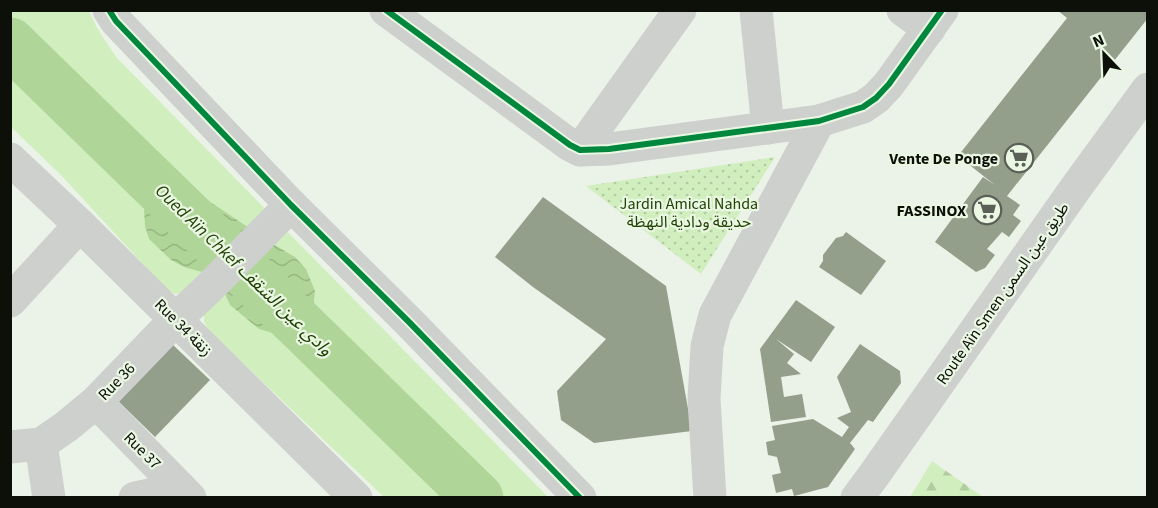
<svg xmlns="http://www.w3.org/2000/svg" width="1158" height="508" viewBox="0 0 1158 508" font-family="'Source Sans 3','Noto Sans Arabic',sans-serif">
	<defs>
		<pattern id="forest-firs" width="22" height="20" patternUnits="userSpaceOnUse" patternTransform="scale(1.5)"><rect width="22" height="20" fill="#d1efbe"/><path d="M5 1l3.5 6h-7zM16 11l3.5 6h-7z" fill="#b2cca2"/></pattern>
		<pattern id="garden-dots" width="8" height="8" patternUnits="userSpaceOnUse" patternTransform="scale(1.5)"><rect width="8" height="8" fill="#d1efbe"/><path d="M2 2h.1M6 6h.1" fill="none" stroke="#b2cca2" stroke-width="1.8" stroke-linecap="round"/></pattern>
		<pattern id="water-waves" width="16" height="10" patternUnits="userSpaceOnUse" patternTransform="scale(1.5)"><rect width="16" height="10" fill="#b0d598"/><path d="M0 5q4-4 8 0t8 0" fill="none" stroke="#96b682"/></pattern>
	</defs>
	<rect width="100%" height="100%" fill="#ebf2e8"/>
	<polygon fill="#d1efbe" points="10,11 89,11 97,28 116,57 548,497 384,497 209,331 204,322 204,310 187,293 175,294 165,288 61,175 11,127"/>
	<polygon fill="url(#forest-firs)" points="932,461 983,497 910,497"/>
	<polygon fill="url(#garden-dots)" points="775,157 701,274 586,186"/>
	<polygon fill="url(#water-waves)" points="170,185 194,191 273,244 295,257 306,269 315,291 313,311 305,329 296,335 276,334 259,329 230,305 225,294 202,272 184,267 171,260 149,239 145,226 144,210 154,195 164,187"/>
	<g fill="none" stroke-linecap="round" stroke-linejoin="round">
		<polyline stroke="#b0d598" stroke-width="51" points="10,43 478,498"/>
	</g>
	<g fill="#939f8b">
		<polygon points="1057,10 1148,10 1148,18 1007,196 1020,205 1013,215 1021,221 1009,237 1002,232 987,249 995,255 985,268 976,272 935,242 983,177 995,185 958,156 1067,18"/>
		<polygon points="543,197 666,286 692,431 594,443 561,420 557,391 606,339 533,287 495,257"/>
		<polygon points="846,232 886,261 861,295 819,267 823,261 823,255 836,238 843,236"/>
		<polygon points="796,300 835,327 811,362 776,339 794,354 787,363 801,374 781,377 784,397 802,394 806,417 771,422 760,349"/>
		<polygon points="172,344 210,380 155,437 117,400"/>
		<polygon points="860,344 900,371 901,383 873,422 868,420 850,443 855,449 828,487 794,496 792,489 776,493 772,475 781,473 777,457 768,455 766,442 775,440 772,426 813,419 842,437 849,427 837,418 851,412 837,377"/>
	</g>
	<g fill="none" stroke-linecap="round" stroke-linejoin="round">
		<g stroke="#ced0ce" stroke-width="33">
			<polyline points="109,10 116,21 291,205 409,322 580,498"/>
			<polyline points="386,10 570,145 580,150 609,149 819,121 863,107 876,98 889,84 942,10"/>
			<polyline points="756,10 768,128"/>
			<polyline points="903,10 929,29"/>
			<polyline points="580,150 680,10"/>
			<polyline points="10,159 80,225 356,498"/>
			<polyline points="10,301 80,225"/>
			<polyline points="96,402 190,498"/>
			<polyline points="41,444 49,498"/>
			<polyline points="10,447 41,444 67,426 96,402 176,319 208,289 291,205"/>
			<polyline points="135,498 180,488"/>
			<polyline points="710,498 704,399 707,346 715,315 819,121"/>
			<polyline points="857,498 874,475 1075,189 1148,89"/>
		</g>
		<g stroke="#eaf7e3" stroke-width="10">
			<g id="cycleway">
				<polyline points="109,10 116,21 291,205 409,322 580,498"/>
				<polyline points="386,10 570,145 580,150 609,149 819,121 863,107 876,98 889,84 942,10"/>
			</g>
		</g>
		<use href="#cycleway" stroke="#00873e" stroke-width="6"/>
	</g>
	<defs>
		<g id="supermarket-ring" transform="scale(1.5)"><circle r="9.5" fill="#eaf7e3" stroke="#5a5f57" stroke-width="1.5"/><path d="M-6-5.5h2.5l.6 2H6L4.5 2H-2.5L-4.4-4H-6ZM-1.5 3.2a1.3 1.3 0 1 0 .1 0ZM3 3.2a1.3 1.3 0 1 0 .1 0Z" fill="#5a5f57"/></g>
	</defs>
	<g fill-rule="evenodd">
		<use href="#supermarket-ring" x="1019" y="158"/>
		<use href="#supermarket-ring" x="987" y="210"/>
	</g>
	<g text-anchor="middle" stroke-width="4.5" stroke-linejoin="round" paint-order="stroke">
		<g font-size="16" font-weight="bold" fill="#0c1009" stroke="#eaf7e3" text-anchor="end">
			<text x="998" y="164">Vente De Ponge</text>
			<text x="966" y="216">FASSINOX</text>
		</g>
		<g font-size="16" fill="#234206" stroke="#eaf7e3">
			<text x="689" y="209">Jardin Amical Nahda<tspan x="689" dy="18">حديقة ودادية النهظة</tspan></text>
		</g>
		<g font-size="16" fill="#0c1009" stroke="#eaf7e3">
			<text transform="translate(1002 293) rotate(-55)" y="6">Route Aïn Smen طريق عين السمن</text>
			<text transform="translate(184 327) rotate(45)" y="6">Rue 34 زنقة</text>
			<text transform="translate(116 381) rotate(-46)" y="6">Rue 36</text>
			<text transform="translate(143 450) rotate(45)" y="6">Rue 37</text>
		</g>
		<g font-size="18" font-style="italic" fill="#1f3e02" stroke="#eaf7e3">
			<text transform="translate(244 270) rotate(44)" y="6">Oued Aïn Chkef وادي عين الشقف</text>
		</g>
	</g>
	<rect width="1158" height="508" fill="none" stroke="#0c1009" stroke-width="24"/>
	<g transform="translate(1104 54) rotate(337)" stroke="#eaf7e3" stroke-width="4.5" paint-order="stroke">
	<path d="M0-4.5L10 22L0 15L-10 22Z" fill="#0c1009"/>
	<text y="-9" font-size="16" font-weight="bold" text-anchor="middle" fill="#0c1009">N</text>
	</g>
</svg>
